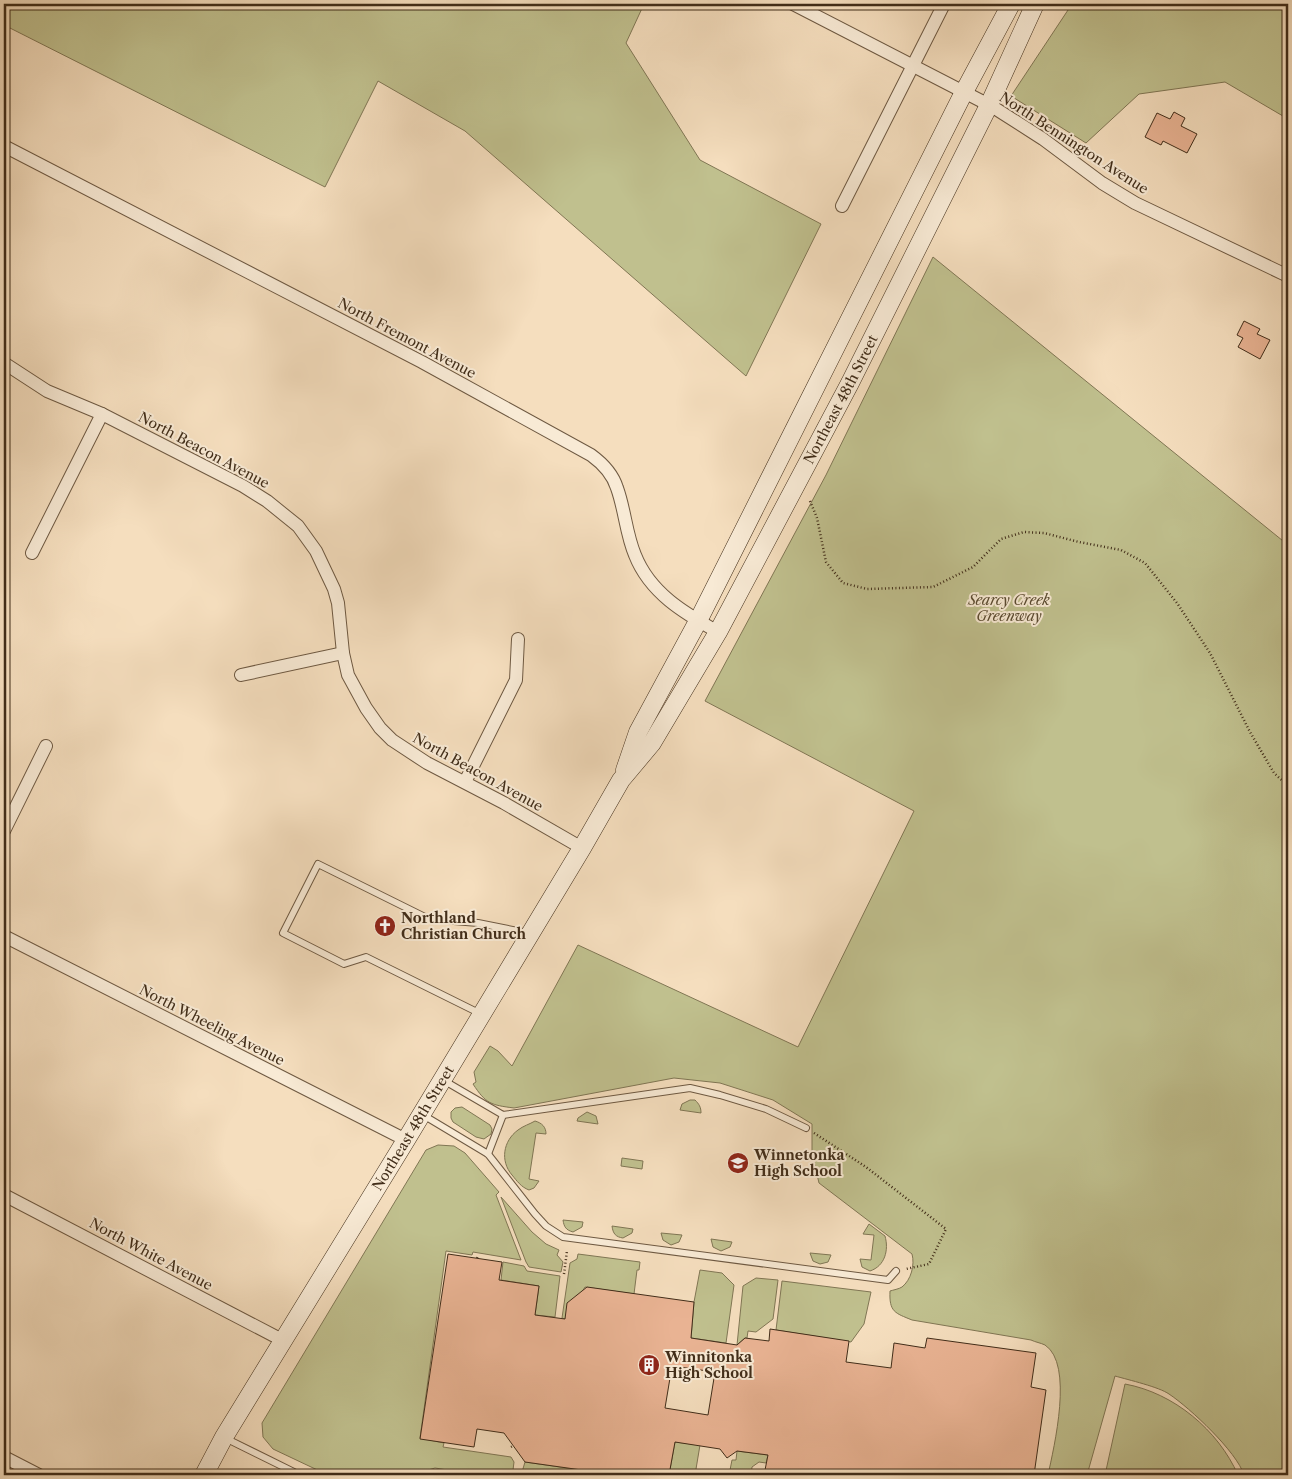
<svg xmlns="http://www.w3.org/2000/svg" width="1292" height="1479" viewBox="0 0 1292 1479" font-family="'Libre Caslon Text',serif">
	<rect width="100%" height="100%" fill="#f5debe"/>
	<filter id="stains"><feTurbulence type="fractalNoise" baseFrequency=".004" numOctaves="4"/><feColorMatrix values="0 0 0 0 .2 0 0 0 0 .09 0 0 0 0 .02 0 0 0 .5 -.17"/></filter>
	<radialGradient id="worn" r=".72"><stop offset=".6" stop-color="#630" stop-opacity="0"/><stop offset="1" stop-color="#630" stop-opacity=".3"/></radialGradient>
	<g fill="#c0c08e" stroke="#807654">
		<polygon points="4,4 644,4 626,43 700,160 821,224 746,376 465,131 378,81 325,187 4,25"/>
		<polygon points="1072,4 1288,4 1288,119 1225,82 1139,94 1086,143 1011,96"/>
		<path d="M933 257 1288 545V1475H1244C1237 1452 1190 1408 1169 1394 1159 1387 1129 1380 1115 1376L1087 1475H1048C1054 1447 1074 1364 1045 1345 1041 1343 1035 1342 1031 1340L912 1320C895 1313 889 1312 890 1291 893 1290 899 1289 902 1287 911 1280 915 1265 912 1254L819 1183 812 1153V1124L773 1100 720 1083 674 1078 514 1108C491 1105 486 1104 473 1084L476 1082 474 1072 490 1046 498 1051 512 1066 578 945 798 1047 914 811 705 701 826 475Z"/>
		<path d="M690 1100H695C699 1104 701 1107 701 1113L680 1110 682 1104Z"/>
		<polygon points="462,1107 490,1125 492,1129 491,1134 484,1139 476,1137 453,1122 451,1118 451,1112 455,1108"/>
		<polygon points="587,1112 596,1116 598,1124 577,1121 578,1118"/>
		<path d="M535 1121C542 1123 546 1127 546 1134L536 1133 529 1179 539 1181 534 1188 529 1190C521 1187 517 1181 512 1175 500 1161 503 1141 518 1130 523 1126 530 1124 535 1121Z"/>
		<polygon points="438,1145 454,1146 465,1153 499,1192 496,1195 521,1260 473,1252 472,1255 446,1251 420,1438 444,1443 443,1447 511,1457 514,1462 513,1470 505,1475 479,1475 435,1468 428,1470 420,1475 328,1475 273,1449 263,1437 262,1423 426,1150"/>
		<polygon points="622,1158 643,1161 642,1169 621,1166"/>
		<polygon points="501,1197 532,1232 546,1244 559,1250 557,1255 563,1262 561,1272 529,1267 526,1262"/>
		<path d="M563 1220 583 1222 582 1227 573 1232C566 1230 564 1227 563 1220Z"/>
		<path d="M869 1224 885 1236C889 1250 885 1266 870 1271L862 1267 860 1259 871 1260 874 1235 863 1234Z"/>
		<path d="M612 1226 633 1229 632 1233 623 1238C616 1237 613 1234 612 1226Z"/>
		<polygon points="661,1233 682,1235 679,1242 671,1245 663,1240"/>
		<polygon points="711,1239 732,1242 730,1247 721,1251 713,1247"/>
		<polygon points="810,1253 831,1255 828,1262 820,1264 813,1261"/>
		<polygon points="578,1254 640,1262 639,1270 637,1270 634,1294 585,1287 565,1319 562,1318 570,1263 577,1259"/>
		<polygon points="503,1262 524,1266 527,1271 560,1276 555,1317 535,1315 539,1286 501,1280"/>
		<polygon points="700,1270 722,1273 734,1285 726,1343 691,1338 694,1302"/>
		<polygon points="756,1278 778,1280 773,1319 756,1332 748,1331 747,1338 745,1338 737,1345 743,1286"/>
		<polygon points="782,1281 871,1292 864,1324 851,1342 776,1330"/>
		<path d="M1125 1384C1174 1393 1218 1430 1238 1475H1105Z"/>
		<polygon points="675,1442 700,1445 695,1475 669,1475"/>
		<polygon points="737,1451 768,1455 766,1463 759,1462 752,1467 751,1475 729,1475 732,1460 736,1460"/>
		<polygon points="525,1462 617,1475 525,1475 522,1472"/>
	</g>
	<g fill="#e9b393" stroke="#412d19" fill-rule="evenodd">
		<polygon points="1174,112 1185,118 1181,126 1197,134 1187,153 1163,141 1161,145 1145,137 1157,113 1170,119"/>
		<polygon points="1244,321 1260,329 1257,334 1270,340 1260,359 1238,347 1243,338 1237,335"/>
		<path d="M448 1254 502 1262 499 1280 539 1286 535 1315 565 1319 567 1303 587 1287 694 1302 691 1338 737 1345 745 1338 769 1341 770 1329 849 1341 846 1362 891 1368 894 1343 925 1348 927 1338 1036 1353 1031 1387 1046 1390 1034 1475H764L768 1455 737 1451 727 1458 720 1449 675 1442 669 1475H617L525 1462 504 1433 477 1429 474 1447 420 1439ZM672 1366 715 1372 708 1415 665 1408Z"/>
	</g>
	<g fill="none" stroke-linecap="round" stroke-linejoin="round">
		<g stroke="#6e5942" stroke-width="8">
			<g id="lane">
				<polyline points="481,1014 366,957 344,964 283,933 318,864 429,919 478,923 528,933"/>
				<polyline points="443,1080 503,1115 690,1088 720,1095 766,1109 806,1128"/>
				<polyline points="423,1115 488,1154 535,1214 546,1226 563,1237 888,1280 896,1271"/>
				<polyline points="488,1154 503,1115"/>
				<polyline points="225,1438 300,1475"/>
			</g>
		</g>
		<g stroke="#6e5942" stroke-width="14">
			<g id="street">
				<polyline points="793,4 993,107 1043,139 1102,183 1135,203 1288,276"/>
				<path d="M4 146 422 362 591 455C602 463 613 475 617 488 625 510 626 534 635 555 650 593 684 613 718 632"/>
				<polyline points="842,206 944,4"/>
				<polyline points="4,363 47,391 102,414 243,486 267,501 298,526 316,551 334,589 338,603 343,653 348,675 366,708 380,728 392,740 427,763 504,803 582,848"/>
				<polyline points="32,553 102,414"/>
				<polyline points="241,675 343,653"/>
				<polyline points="465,782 516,680 518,639"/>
				<polyline points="4,831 46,746"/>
				<polyline points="4,936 406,1140"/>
				<polyline points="4,1195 284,1341"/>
				<polyline points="4,1457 39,1475"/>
			</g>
		</g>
		<g stroke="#412d19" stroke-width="19">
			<g id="secondary">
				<polyline points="625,770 638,732 698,621 964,92 1011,4"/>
				<path id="s1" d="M204 1475 224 1437 406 1140 582 848 621 780 652 743 718 632 850 383 989 105 1035 4"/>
			</g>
		</g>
		<g stroke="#412d19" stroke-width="2.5" stroke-dasharray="1 2.5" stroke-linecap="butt">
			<polyline points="810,501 817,518 826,562 843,583 867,589 933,587 973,567 1001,539 1024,532 1044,533 1079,542 1121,550 1145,563 1177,603 1210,653 1250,732 1274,773 1288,786"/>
			<polyline points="814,1133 866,1167 946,1229 929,1264 906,1269"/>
			<polyline points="477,1258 478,1255"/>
			<polyline points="564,1274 567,1251"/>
			<polyline points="511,1447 513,1446"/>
		</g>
		<use href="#lane" stroke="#f8ead5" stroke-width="6"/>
		<use href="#street" stroke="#f8ead5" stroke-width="12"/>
		<use href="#secondary" stroke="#f8ead5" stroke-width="18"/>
	</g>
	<defs>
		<g id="church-disc" transform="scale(1.125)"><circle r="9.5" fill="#8f2418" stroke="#f8ead5"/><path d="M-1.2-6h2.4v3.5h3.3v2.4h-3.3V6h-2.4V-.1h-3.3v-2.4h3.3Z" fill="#fff"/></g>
		<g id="school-disc" transform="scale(1.125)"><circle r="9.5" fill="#8f2418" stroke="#f8ead5"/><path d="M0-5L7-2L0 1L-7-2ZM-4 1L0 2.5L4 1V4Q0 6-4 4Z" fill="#fff"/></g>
		<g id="building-disc" transform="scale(1.125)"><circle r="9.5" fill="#8f2418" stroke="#f8ead5"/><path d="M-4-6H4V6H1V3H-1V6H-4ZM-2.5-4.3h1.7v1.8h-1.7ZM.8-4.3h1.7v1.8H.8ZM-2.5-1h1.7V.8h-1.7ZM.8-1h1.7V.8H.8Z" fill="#fff"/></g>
	</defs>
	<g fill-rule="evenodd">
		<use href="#church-disc" x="385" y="926"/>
		<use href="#school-disc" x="738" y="1163"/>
		<use href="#building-disc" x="649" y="1365"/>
	</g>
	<g text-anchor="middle" stroke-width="4" stroke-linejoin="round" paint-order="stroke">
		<g font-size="14" fill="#412d19" stroke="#f8ead5">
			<text transform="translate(1074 143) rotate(33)" y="5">North Bennington Avenue</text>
			<text transform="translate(407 338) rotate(28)" y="5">North Fremont Avenue</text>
			<text dy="5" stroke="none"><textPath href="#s1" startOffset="1251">Northeast 48th Street</textPath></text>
			<text transform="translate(204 450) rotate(28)" y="5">North Beacon Avenue</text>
			<text transform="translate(478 772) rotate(29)" y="5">North Beacon Avenue</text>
			<text transform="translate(212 1025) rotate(27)" y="5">North Wheeling Avenue</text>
			<text dy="5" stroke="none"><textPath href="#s1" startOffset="405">Northeast 48th Street</textPath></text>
			<text transform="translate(151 1254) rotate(28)" y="5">North White Avenue</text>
		</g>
		<g font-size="14" font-style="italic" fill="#5a4a30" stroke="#f8ead5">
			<text x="1009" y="605">Searcy Creek<tspan x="1009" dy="16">Greenway</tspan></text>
		</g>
		<g font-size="14" font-weight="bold" fill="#412d19" stroke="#f8ead5" text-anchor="start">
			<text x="401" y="923">Northland<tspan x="401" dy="16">Christian Church</tspan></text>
			<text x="754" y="1160">Winnetonka<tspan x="754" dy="16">High School</tspan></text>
			<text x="665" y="1362">Winnitonka<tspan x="665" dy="16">High School</tspan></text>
		</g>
	</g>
	<rect width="1292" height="1479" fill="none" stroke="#f5debe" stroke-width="20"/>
	<rect x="5" y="5" width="1282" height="1469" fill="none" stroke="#412d19" stroke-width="2.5"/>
	<rect x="10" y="10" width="1272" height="1459" fill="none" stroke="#412d19"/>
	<rect width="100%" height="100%" filter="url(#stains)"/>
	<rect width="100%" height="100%" fill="url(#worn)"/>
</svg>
